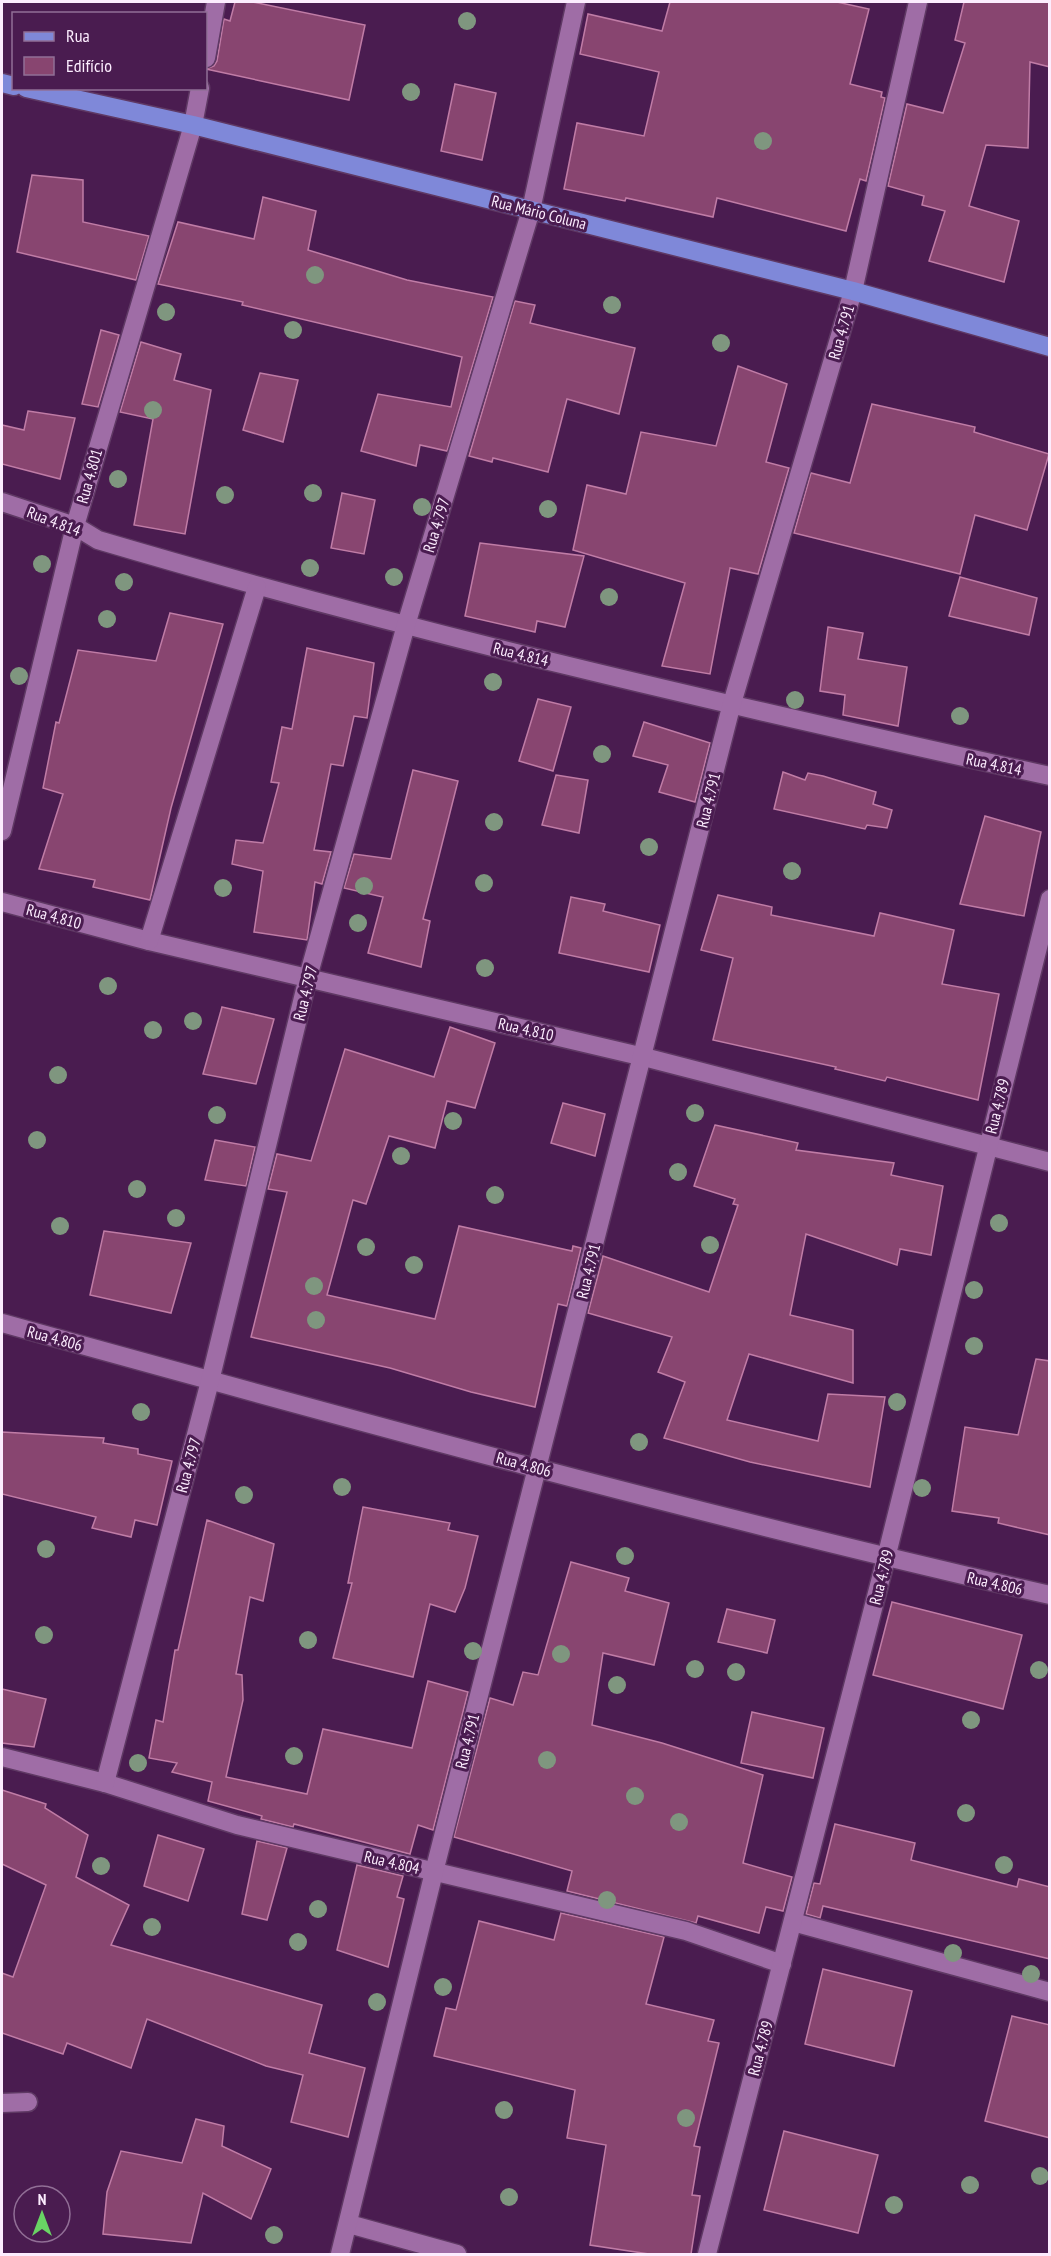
<svg xmlns="http://www.w3.org/2000/svg" width="1051" height="2256" viewBox="0 0 1051 2256" font-family="'PT Sans Narrow',sans-serif">
	<rect width="100%" height="100%" fill="#4a1c50"/>
	<g fill="#884570" stroke="#c07ca6" stroke-width="1.5">
		<polygon points="235,2 253,2 365,25 349,100 206,69 214,66 217,61 224,19 230,21"/>
		<polygon points="670,2 837,2 869,9 850,84 882,92 881,97 885,98 866,181 860,179 846,231 717,198 713,217 626,198 625,201 564,189 577,123 644,136 659,72 580,54 588,14 662,31"/>
		<polygon points="964,2 1050,2 1050,67 1030,62 1028,148 986,145 969,206 1019,221 1004,282 929,261 945,211 922,205 924,196 888,186 907,104 943,113 965,43 955,40"/>
		<polygon points="455,84 496,93 482,160 441,151"/>
		<polygon points="32,175 83,180 83,222 149,236 136,280 17,252"/>
		<polygon points="263,197 316,211 308,250 407,280 493,297 447,451 420,445 416,466 361,451 378,394 451,407 462,357 242,305 243,302 158,284 178,222 254,239"/>
		<polygon points="515,301 535,305 530,323 635,348 619,414 567,399 548,472 493,458 492,462 469,456"/>
		<polygon points="101,330 119,335 98,407 82,404"/>
		<polygon points="141,342 181,354 174,380 211,390 185,534 134,525 153,419 120,412"/>
		<polygon points="738,366 787,384 766,462 789,468 758,574 730,568 710,674 662,666 685,583 573,550 587,485 626,494 641,432 716,446"/>
		<polygon points="260,373 298,380 283,442 243,430"/>
		<polygon points="872,404 975,427 974,432 1049,454 1027,530 975,515 960,574 794,533 811,473 850,483"/>
		<polygon points="28,411 75,418 60,479 2,464 2,425 24,430"/>
		<polygon points="342,493 375,500 364,554 331,548"/>
		<polygon points="480,543 584,556 565,627 537,621 535,632 465,616"/>
		<polygon points="960,577 1037,598 1029,635 949,616"/>
		<polygon points="170,613 223,624 171,808 150,900 93,887 95,880 39,869 63,794 43,788 56,722 59,723 78,650 156,661"/>
		<polygon points="828,627 863,633 858,659 907,667 898,726 843,715 845,695 820,691"/>
		<polygon points="307,648 374,663 367,718 354,716 343,766 331,764 314,850 331,852 322,884 315,882 307,940 254,932 263,871 232,864 236,840 263,843 279,783 271,782 282,727 292,729"/>
		<polygon points="538,699 571,707 553,771 519,761"/>
		<polygon points="644,722 710,743 695,802 659,792 668,765 633,756"/>
		<polygon points="413,770 458,781 423,919 430,921 421,967 368,953 383,897 344,888 354,854 391,859"/>
		<polygon points="783,772 805,780 808,773 823,776 876,792 873,804 892,810 887,828 867,825 865,829 774,809"/>
		<polygon points="556,775 588,780 579,833 542,825"/>
		<polygon points="985,816 1041,832 1024,916 960,904"/>
		<polygon points="718,895 772,907 771,915 874,936 880,913 954,930 942,984 999,994 978,1100 887,1077 885,1081 835,1069 836,1067 713,1040 733,958 701,950"/>
		<polygon points="571,897 605,904 603,911 660,925 649,972 559,953"/>
		<polygon points="222,1007 274,1019 256,1084 203,1074"/>
		<polygon points="450,1027 495,1043 475,1108 447,1101 435,1148 389,1136 366,1204 353,1200 327,1295 435,1319 459,1226 572,1251 573,1246 581,1248 567,1306 558,1304 535,1407 471,1392 390,1368 251,1337 287,1192 268,1189 277,1154 311,1161 345,1049 434,1077"/>
		<polygon points="563,1103 605,1114 595,1156 551,1143"/>
		<polygon points="715,1125 798,1143 796,1150 894,1163 891,1175 943,1186 931,1255 900,1249 897,1265 806,1234 790,1315 853,1330 853,1383 749,1354 727,1420 818,1441 828,1394 885,1397 870,1487 750,1462 664,1438 685,1382 658,1372 672,1337 588,1313 603,1256 709,1292 738,1205 733,1204 735,1199 694,1186"/>
		<polygon points="215,1140 255,1147 246,1186 205,1180"/>
		<polygon points="104,1231 191,1243 171,1313 90,1295"/>
		<polygon points="1036,1359 1050,1361 1050,1535 998,1523 999,1518 952,1511 965,1427 1018,1435"/>
		<polygon points="2,1432 104,1438 103,1443 138,1449 138,1454 172,1461 157,1525 135,1520 131,1537 92,1528 96,1517 2,1494"/>
		<polygon points="363,1507 450,1523 448,1530 478,1536 465,1588 455,1612 430,1604 413,1677 333,1658 352,1583 348,1583"/>
		<polygon points="207,1520 274,1544 263,1601 250,1597 236,1674 242,1675 243,1700 226,1777 307,1794 323,1729 412,1748 428,1681 468,1692 433,1830 418,1825 410,1854 294,1824 293,1827 261,1819 262,1816 208,1801 212,1782 172,1772 177,1763 149,1758 156,1720 163,1722 175,1650 178,1650"/>
		<polygon points="571,1562 629,1578 625,1591 669,1603 654,1665 603,1653 592,1725 662,1743 763,1775 743,1863 792,1877 783,1911 766,1907 759,1933 698,1916 696,1923 567,1891 572,1871 454,1837 490,1698 513,1705 523,1672 538,1675"/>
		<polygon points="892,1602 1022,1635 1003,1709 873,1675"/>
		<polygon points="727,1609 775,1620 767,1653 718,1642"/>
		<polygon points="2,1689 46,1699 34,1747 2,1743"/>
		<polygon points="752,1712 824,1728 813,1778 741,1763"/>
		<polygon points="2,1790 46,1804 45,1808 88,1835 76,1877 129,1905 111,1945 322,2005 309,2053 365,2068 348,2137 291,2122 303,2075 266,2066 147,2019 131,2068 67,2043 63,2054 2,2033 2,1973 13,1977 46,1885 2,1864"/>
		<polygon points="835,1824 915,1843 911,1860 1017,1887 1019,1879 1050,1887 1050,1959 823,1906 820,1918 806,1914 814,1883 820,1884"/>
		<polygon points="158,1835 204,1849 188,1901 144,1886"/>
		<polygon points="257,1841 287,1848 267,1920 242,1914"/>
		<polygon points="357,1865 403,1876 397,1897 404,1899 388,1967 337,1950"/>
		<polygon points="561,1913 664,1937 646,2004 714,2020 708,2041 719,2043 694,2146 700,2147 692,2195 700,2196 691,2254 649,2254 590,2245 606,2145 567,2138 575,2090 434,2056 446,2008 456,2010 479,1921 554,1940"/>
		<polygon points="823,1969 912,1991 894,2066 805,2044"/>
		<polygon points="1012,2016 1050,2025 1050,2138 985,2121"/>
		<polygon points="196,2119 224,2126 222,2146 271,2169 251,2219 203,2193 191,2243 103,2234 107,2192 121,2151 182,2163"/>
		<polygon points="784,2131 878,2155 858,2233 764,2210"/>
	</g>
	<g fill="none" stroke-linecap="round" stroke-linejoin="round">
		<g stroke="#5f3964" stroke-width="21">
			<g id="minor">
				<polyline points="206,58 216,2"/>
				<path d="M2 502 75 526 98 540C412 633 730 706 1050 776"/>
				<polyline points="2,831 75,526 193,125 200,88"/>
				<polyline points="2,902 149,941 644,1057 1050,1162"/>
				<polyline points="149,941 257,587"/>
				<path d="M2 1323C349 1419 698 1515 1050 1595"/>
				<polyline points="2,1757 105,1783 237,1825 686,1931 782,1964"/>
				<polyline points="105,1783 210,1381 308,977 406,625 531,210 576,2"/>
				<polyline points="793,1922 1050,1992"/>
				<polyline points="2,2103 28,2102"/>
				<polyline points="349,2224 457,2254"/>
				<polyline points="340,2254 434,1872 731,707 853,291 918,2"/>
				<polyline points="707,2254 886,1558 1050,899"/>
			</g>
		</g>
		<g stroke="#5f3964" stroke-width="21">
			<g id="major">
				<polyline points="2,83 14,86"/>
				<polyline points="26,88 193,125 853,291 1050,347"/>
			</g>
		</g>
		<use href="#minor" stroke="#9f6da6" stroke-width="18"/>
		<use href="#major" stroke="#7f88d9" stroke-width="18"/>
	</g>
	<g fill="#7f967f">
		<circle cx="467" cy="21" r="9"/>
		<circle cx="411" cy="92" r="9"/>
		<circle cx="763" cy="141" r="9"/>
		<circle cx="315" cy="275" r="9"/>
		<circle cx="612" cy="305" r="9"/>
		<circle cx="166" cy="312" r="9"/>
		<circle cx="293" cy="330" r="9"/>
		<circle cx="721" cy="343" r="9"/>
		<circle cx="153" cy="410" r="9"/>
		<circle cx="118" cy="479" r="9"/>
		<circle cx="313" cy="493" r="9"/>
		<circle cx="225" cy="495" r="9"/>
		<circle cx="422" cy="507" r="9"/>
		<circle cx="548" cy="509" r="9"/>
		<circle cx="42" cy="564" r="9"/>
		<circle cx="310" cy="568" r="9"/>
		<circle cx="394" cy="577" r="9"/>
		<circle cx="124" cy="582" r="9"/>
		<circle cx="609" cy="597" r="9"/>
		<circle cx="107" cy="619" r="9"/>
		<circle cx="19" cy="676" r="9"/>
		<circle cx="493" cy="682" r="9"/>
		<circle cx="795" cy="700" r="9"/>
		<circle cx="960" cy="716" r="9"/>
		<circle cx="602" cy="754" r="9"/>
		<circle cx="494" cy="822" r="9"/>
		<circle cx="649" cy="847" r="9"/>
		<circle cx="792" cy="871" r="9"/>
		<circle cx="484" cy="883" r="9"/>
		<circle cx="364" cy="886" r="9"/>
		<circle cx="223" cy="888" r="9"/>
		<circle cx="358" cy="923" r="9"/>
		<circle cx="485" cy="968" r="9"/>
		<circle cx="108" cy="986" r="9"/>
		<circle cx="193" cy="1021" r="9"/>
		<circle cx="153" cy="1030" r="9"/>
		<circle cx="58" cy="1075" r="9"/>
		<circle cx="695" cy="1113" r="9"/>
		<circle cx="217" cy="1115" r="9"/>
		<circle cx="453" cy="1121" r="9"/>
		<circle cx="37" cy="1140" r="9"/>
		<circle cx="401" cy="1156" r="9"/>
		<circle cx="678" cy="1172" r="9"/>
		<circle cx="137" cy="1189" r="9"/>
		<circle cx="495" cy="1195" r="9"/>
		<circle cx="176" cy="1218" r="9"/>
		<circle cx="999" cy="1223" r="9"/>
		<circle cx="60" cy="1226" r="9"/>
		<circle cx="710" cy="1245" r="9"/>
		<circle cx="366" cy="1247" r="9"/>
		<circle cx="414" cy="1265" r="9"/>
		<circle cx="314" cy="1286" r="9"/>
		<circle cx="974" cy="1290" r="9"/>
		<circle cx="316" cy="1320" r="9"/>
		<circle cx="974" cy="1346" r="9"/>
		<circle cx="897" cy="1402" r="9"/>
		<circle cx="141" cy="1412" r="9"/>
		<circle cx="639" cy="1442" r="9"/>
		<circle cx="342" cy="1487" r="9"/>
		<circle cx="922" cy="1488" r="9"/>
		<circle cx="244" cy="1495" r="9"/>
		<circle cx="46" cy="1549" r="9"/>
		<circle cx="625" cy="1556" r="9"/>
		<circle cx="44" cy="1635" r="9"/>
		<circle cx="308" cy="1640" r="9"/>
		<circle cx="473" cy="1651" r="9"/>
		<circle cx="561" cy="1654" r="9"/>
		<circle cx="695" cy="1669" r="9"/>
		<circle cx="1039" cy="1670" r="9"/>
		<circle cx="736" cy="1672" r="9"/>
		<circle cx="617" cy="1685" r="9"/>
		<circle cx="971" cy="1720" r="9"/>
		<circle cx="294" cy="1756" r="9"/>
		<circle cx="547" cy="1760" r="9"/>
		<circle cx="138" cy="1763" r="9"/>
		<circle cx="635" cy="1796" r="9"/>
		<circle cx="966" cy="1813" r="9"/>
		<circle cx="679" cy="1822" r="9"/>
		<circle cx="1004" cy="1865" r="9"/>
		<circle cx="101" cy="1866" r="9"/>
		<circle cx="607" cy="1900" r="9"/>
		<circle cx="318" cy="1909" r="9"/>
		<circle cx="152" cy="1927" r="9"/>
		<circle cx="298" cy="1942" r="9"/>
		<circle cx="953" cy="1953" r="9"/>
		<circle cx="1031" cy="1974" r="9"/>
		<circle cx="443" cy="1987" r="9"/>
		<circle cx="377" cy="2002" r="9"/>
		<circle cx="504" cy="2110" r="9"/>
		<circle cx="686" cy="2118" r="9"/>
		<circle cx="1040" cy="2176" r="9"/>
		<circle cx="970" cy="2185" r="9"/>
		<circle cx="509" cy="2197" r="9"/>
		<circle cx="894" cy="2205" r="9"/>
		<circle cx="274" cy="2235" r="9"/>
	</g>
	<g text-anchor="middle" stroke-width="6" stroke-linejoin="round" paint-order="stroke">
		<g font-size="16" fill="#fcecfe" stroke="#4a1c50">
			<text transform="translate(539 212) rotate(14)" y="6">Rua Mário Coluna</text>
			<text transform="translate(841 332) rotate(-74)" y="6">Rua 4.791</text>
			<text transform="translate(89 476) rotate(-74)" y="6">Rua 4.801</text>
			<text transform="translate(54 521) rotate(21)" y="6">Rua 4.814</text>
			<text transform="translate(436 525) rotate(-73)" y="6">Rua 4.797</text>
			<text transform="translate(521 654) rotate(14)" y="6">Rua 4.814</text>
			<text transform="translate(994 764) rotate(12)" y="6">Rua 4.814</text>
			<text transform="translate(708 800) rotate(-76)" y="6">Rua 4.791</text>
			<text transform="translate(54 916) rotate(15)" y="6">Rua 4.810</text>
			<text transform="translate(305 993) rotate(-76)" y="6">Rua 4.797</text>
			<text transform="translate(526 1029) rotate(13)" y="6">Rua 4.810</text>
			<text transform="translate(997 1106) rotate(-76)" y="6">Rua 4.789</text>
			<text transform="translate(588 1271) rotate(-76)" y="6">Rua 4.791</text>
			<text transform="translate(55 1338) rotate(15)" y="6">Rua 4.806</text>
			<text transform="translate(524 1464) rotate(15)" y="6">Rua 4.806</text>
			<text transform="translate(188 1465) rotate(-75)" y="6">Rua 4.797</text>
			<text transform="translate(881 1577) rotate(-76)" y="6">Rua 4.789</text>
			<text transform="translate(995 1583) rotate(13)" y="6">Rua 4.806</text>
			<text transform="translate(467 1741) rotate(-76)" y="6">Rua 4.791</text>
			<text transform="translate(392 1862) rotate(13)" y="6">Rua 4.804</text>
			<text transform="translate(760 2048) rotate(-75)" y="6">Rua 4.789</text>
		</g>
	</g>
	<rect width="1051" height="2256" fill="none" stroke="#fcecfe" stroke-width="6"/>
	<rect x="12" y="12" width="195" height="78" fill="#4a1c50" stroke="#916f96" stroke-width="1.5"/>
	<rect x="24" y="32" width="30" height="9" fill="#7f88d9" stroke="#916f96" stroke-width="1.5"/>
	<text x="66" y="42" font-size="18" fill="#fcecfe">Rua</text>
	<rect x="24" y="57" width="30" height="18" fill="#884570" stroke="#916f96" stroke-width="1.5"/>
	<text x="66" y="72" font-size="18" fill="#fcecfe">Edifício</text>
	<g transform="translate(42 2214)"><circle r="28" fill="#4a1c50" stroke="#916f96" stroke-width="1.5"/>
	<path d="M0-4.5L10 22L0 15L-10 22Z" fill="#69d364"/>
	<text y="-9" font-size="16" font-weight="bold" text-anchor="middle" fill="#fcecfe">N</text>
	</g>
</svg>
